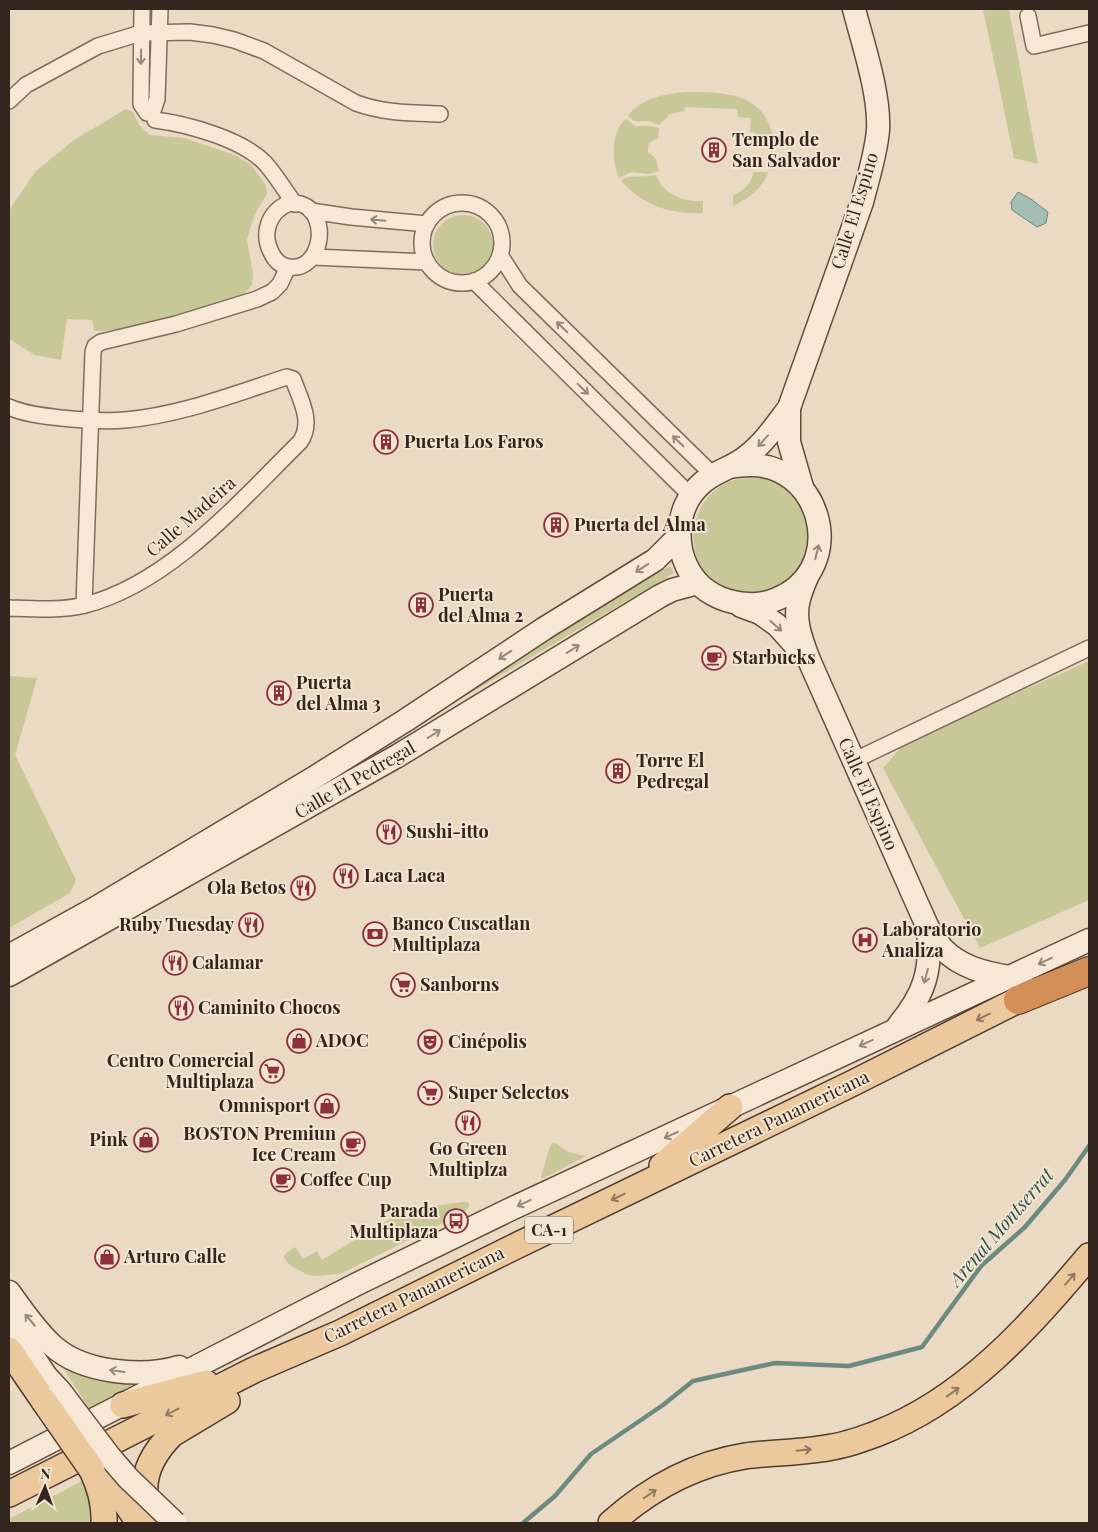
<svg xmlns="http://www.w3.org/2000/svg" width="1098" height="1532" viewBox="0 0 1098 1532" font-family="'Playfair Display',serif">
	<rect width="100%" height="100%" fill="#ead9c3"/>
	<g fill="#c7c797">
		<polygon points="983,9 1009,9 1038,164 1014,158"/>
		<path d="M688 92C725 92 764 93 773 137H756L755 132H750L751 118 738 117 737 109 685 107 684 111 670 114 659 125C655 124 651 121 647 121 636 121 638 124 628 116 641 98 667 93 688 92Z"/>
		<polygon points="126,109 133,112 139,125 150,135 184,138 235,155 251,165 266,185 267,194 256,212 250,228 247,240 253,274 252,285 241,297 142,326 103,331 94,331 92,320 67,319 61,360 35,355 9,339 9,210 36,171 74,140"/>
		<path d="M626 119 635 126H650L659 128 658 139H655L649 143C646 155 649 151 655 158 657 161 658 168 659 171L649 174 631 172 619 178C612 160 610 132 626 119Z"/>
		<path d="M753 172H768C764 188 747 199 733 206V196C743 190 752 185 753 172Z"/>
		<path d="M656 175C664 195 683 202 703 201V213C673 215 640 205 621 180 633 174 643 178 656 175Z"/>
		<circle cx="463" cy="245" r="30"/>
		<path d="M754 477 766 478 777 482 796 495 813 526 804 570 761 597C749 594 729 592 719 587 710 583 701 570 698 561 686 530 699 493 731 481 739 478 747 478 754 477Z"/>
		<polygon points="670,566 674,573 9,965 9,951"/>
		<polygon points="1089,661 1089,900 980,948 883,768 905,743"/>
		<polygon points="9,676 37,678 15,755 76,880 70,893 9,928"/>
		<path d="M553 1143 557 1144C564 1152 576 1154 586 1156L544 1178 541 1177 550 1146Z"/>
		<polygon points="464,1202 469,1203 469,1207 463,1213 340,1274 314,1276 306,1274 290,1265 284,1258 284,1255 295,1247 303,1259 317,1251 322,1260 393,1217 433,1206"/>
		<polygon points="57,1358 94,1374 141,1387 91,1412"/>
		<polygon points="84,1480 97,1523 9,1523 9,1519"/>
	</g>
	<polygon fill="#a4bdb3" stroke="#6c8a7f" points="1018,192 1031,199 1048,212 1046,223 1037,227 1012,210 1011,202"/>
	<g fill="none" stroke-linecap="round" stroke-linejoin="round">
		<polyline stroke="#6c8a7f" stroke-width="4.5" points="523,1523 555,1496 591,1454 663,1405 693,1381 775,1363 849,1366 922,1347 981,1266 1025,1227 1065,1180 1089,1146"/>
		<g stroke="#836b5b" stroke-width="18">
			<g id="street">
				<polyline points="142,9 141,96 141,104 147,113"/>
				<polyline points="1028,16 1034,46 1089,33"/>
				<path d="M9 101 26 85 98 46 141 33 190 32 213 35 234 40 264 51 356 103C383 113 411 113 440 114"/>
				<polyline points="153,111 157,99 160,9"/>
				<path d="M155 120C187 124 242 139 265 163 276 175 285 191 295 204"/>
				<path d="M289 203C292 204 297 203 301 204 331 214 322 272 289 267 281 266 276 262 272 254 261 234 268 212 289 203Z"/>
				<circle cx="462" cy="243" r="40"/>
				<polyline points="311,211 351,217 427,224"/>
				<polyline points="500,255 520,286 713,475"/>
				<polyline points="313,257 427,262"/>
				<polyline points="474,281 691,496"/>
				<path d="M9 407C24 414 44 416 61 418 82 420 104 422 125 420 181 415 234 394 287 377L293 379C300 399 314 422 300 442 239 502 170 583 85 605 60 611 34 609 9 608"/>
				<polyline points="84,605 93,352 95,346 101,342 176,324 257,299 272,292 280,284 288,267"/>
				<polyline points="853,761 1089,648"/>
			</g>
		</g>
		<g stroke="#654d3e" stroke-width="25">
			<g id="secondary">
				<polyline points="789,408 789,442 802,487"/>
				<path d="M730 467C736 466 743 465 749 465 818 463 847 558 787 594 775 601 762 605 748 604 729 603 710 596 697 582 673 554 673 508 702 483 715 471 733 468 747 456 764 443 776 425 789 408L862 202C868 178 876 154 878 130 880 94 863 44 854 9"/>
				<path d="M807 577C804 584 801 591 799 599 793 620 802 641 809 660L928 928C933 935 937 942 942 948 960 967 984 973 1010 977"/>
				<polyline points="741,606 760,613 777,625 803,654"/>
				<polyline points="9,956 94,909 312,779 406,720 545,628 642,568 655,560 679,536"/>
				<polyline points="9,975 399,755 660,596 672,590 698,583"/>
				<path d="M898 1026C925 994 932 970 928 928"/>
				<path d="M9 1292C23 1311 36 1331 53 1346 83 1373 142 1378 179 1367"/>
				<polyline points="9,1320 46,1376 60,1391"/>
				<polyline points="9,1463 357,1284 511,1209 1089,940"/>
			</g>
		</g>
		<g stroke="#513b2f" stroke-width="28">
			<g id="primary">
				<polyline points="662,1166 730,1107"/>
				<polyline points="9,1350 44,1401"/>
				<polyline points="123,1405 206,1383"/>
				<polyline points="100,1464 139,1523"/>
				<path d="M92 1470C100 1487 105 1504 104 1523"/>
				<polyline points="9,1494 254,1370 340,1333 514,1247 851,1084 1036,991"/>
				<path d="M157 1523C153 1518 147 1512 145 1506 144 1503 145 1498 145 1494 143 1471 156 1450 172 1434L227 1401"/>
				<path d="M611 1523C649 1489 695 1464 745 1456 774 1452 804 1453 832 1447 847 1445 862 1439 876 1434 965 1400 1029 1327 1089 1256"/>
			</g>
		</g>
		<g stroke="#513b2f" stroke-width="30">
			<polyline id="highway" points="1018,1000 1089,971"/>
		</g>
		<use href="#street" stroke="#f6e8d5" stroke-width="15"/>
		<use href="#secondary" stroke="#f6e8d5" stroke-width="22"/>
		<use href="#primary" stroke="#ebc99d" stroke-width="25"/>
		<use href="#highway" stroke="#d48f59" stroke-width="28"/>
		<g stroke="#654d3e" stroke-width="25" stroke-linecap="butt">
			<polyline id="secondary-bridge" points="60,1391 110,1457 128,1478 175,1523"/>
		</g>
		<g stroke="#513b2f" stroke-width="28" stroke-linecap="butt">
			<polyline id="primary-bridge" points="44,1401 92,1470"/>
		</g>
		<use href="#secondary-bridge" stroke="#f6e8d5" stroke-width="22"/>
		<use href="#primary-bridge" stroke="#ebc99d" stroke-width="25"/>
	</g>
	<defs><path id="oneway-shaft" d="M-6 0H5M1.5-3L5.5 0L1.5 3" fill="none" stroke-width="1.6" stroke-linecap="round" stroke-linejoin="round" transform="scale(1.25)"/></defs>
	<g stroke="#95877a">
		<use href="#oneway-shaft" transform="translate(141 57) rotate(91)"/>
		<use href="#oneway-shaft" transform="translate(378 220) rotate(-175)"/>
		<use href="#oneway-shaft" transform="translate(562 327) rotate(-136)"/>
		<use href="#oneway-shaft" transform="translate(583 389) rotate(45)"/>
		<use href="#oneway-shaft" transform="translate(678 441) rotate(-136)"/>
		<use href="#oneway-shaft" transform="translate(763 441) rotate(132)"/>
		<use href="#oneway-shaft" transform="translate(817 552) rotate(-76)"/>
		<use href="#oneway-shaft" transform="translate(642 568) rotate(147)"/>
		<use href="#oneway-shaft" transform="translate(776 626) rotate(41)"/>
		<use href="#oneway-shaft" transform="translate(573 649) rotate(-32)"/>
		<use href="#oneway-shaft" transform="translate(505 655) rotate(147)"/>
		<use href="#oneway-shaft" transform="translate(434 734) rotate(-32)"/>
		<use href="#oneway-shaft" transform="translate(1045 961) rotate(155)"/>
		<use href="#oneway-shaft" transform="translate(926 976) rotate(105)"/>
		<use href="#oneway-shaft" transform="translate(866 1043) rotate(155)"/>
		<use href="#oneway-shaft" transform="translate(671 1135) rotate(155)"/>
		<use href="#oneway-shaft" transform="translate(524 1203) rotate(155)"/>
		<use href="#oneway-shaft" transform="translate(30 1320) rotate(-130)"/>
		<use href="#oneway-shaft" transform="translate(117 1371) rotate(-172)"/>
	</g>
	<g stroke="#90785e">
		<use href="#oneway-shaft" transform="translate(983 1017) rotate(153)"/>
		<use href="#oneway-shaft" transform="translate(618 1197) rotate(154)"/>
		<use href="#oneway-shaft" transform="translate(1070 1279) rotate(-49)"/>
		<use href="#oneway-shaft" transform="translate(953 1392) rotate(-36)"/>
		<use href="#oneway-shaft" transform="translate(172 1412) rotate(153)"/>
		<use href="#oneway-shaft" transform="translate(804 1450) rotate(-6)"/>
		<use href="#oneway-shaft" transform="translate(650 1494) rotate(-35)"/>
	</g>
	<defs>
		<g id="building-ring" transform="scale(1.25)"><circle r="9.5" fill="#f2e5d1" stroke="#8d303c" stroke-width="1.5"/><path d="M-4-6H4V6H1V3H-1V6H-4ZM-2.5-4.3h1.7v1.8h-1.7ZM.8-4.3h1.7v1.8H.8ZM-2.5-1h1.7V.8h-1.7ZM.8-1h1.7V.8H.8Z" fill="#8d303c"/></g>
		<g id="cafe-ring" transform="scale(1.25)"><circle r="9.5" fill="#f2e5d1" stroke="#8d303c" stroke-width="1.5"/><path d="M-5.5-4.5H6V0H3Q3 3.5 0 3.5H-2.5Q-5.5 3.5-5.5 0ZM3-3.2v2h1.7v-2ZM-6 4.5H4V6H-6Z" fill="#8d303c"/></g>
		<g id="restaurant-ring" transform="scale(1.25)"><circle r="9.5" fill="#f2e5d1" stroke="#8d303c" stroke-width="1.5"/><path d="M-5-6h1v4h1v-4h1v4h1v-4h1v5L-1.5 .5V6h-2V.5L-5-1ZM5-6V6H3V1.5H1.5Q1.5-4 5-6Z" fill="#8d303c"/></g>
		<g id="bank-ring" transform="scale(1.25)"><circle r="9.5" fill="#f2e5d1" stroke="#8d303c" stroke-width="1.5"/><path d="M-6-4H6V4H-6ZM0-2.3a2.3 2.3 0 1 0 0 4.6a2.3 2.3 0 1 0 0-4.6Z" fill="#8d303c"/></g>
		<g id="hospital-ring" transform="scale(1.25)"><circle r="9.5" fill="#f2e5d1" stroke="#8d303c" stroke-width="1.5"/><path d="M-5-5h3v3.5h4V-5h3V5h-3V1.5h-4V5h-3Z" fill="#8d303c"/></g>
		<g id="supermarket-ring" transform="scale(1.25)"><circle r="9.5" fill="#f2e5d1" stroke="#8d303c" stroke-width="1.5"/><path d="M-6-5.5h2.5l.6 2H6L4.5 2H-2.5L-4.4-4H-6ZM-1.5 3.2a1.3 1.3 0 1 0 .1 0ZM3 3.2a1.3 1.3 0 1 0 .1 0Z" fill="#8d303c"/></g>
		<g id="shop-ring" transform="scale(1.25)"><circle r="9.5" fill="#f2e5d1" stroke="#8d303c" stroke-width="1.5"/><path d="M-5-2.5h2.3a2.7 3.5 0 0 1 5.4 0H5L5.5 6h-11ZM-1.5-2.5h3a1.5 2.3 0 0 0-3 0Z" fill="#8d303c"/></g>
		<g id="theatre-ring" transform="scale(1.25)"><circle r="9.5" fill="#f2e5d1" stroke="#8d303c" stroke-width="1.5"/><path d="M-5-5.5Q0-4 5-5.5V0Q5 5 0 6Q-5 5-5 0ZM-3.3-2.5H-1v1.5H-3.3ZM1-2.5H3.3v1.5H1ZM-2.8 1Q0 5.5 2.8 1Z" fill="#8d303c"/></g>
		<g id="bus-ring" transform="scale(1.25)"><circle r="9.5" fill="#f2e5d1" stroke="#8d303c" stroke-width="1.5"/><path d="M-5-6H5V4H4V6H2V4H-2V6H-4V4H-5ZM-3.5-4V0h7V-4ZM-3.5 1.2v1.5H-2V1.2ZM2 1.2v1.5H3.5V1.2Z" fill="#8d303c"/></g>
	</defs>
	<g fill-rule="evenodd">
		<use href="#building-ring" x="714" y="150"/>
		<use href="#building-ring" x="386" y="442"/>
		<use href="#building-ring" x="556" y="525"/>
		<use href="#building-ring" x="421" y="605"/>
		<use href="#cafe-ring" x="714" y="658"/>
		<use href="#building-ring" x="279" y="693"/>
		<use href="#building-ring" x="618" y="771"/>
		<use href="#restaurant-ring" x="389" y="832"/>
		<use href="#restaurant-ring" x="346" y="876"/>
		<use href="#restaurant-ring" x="303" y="888"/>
		<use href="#restaurant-ring" x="251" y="925"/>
		<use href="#bank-ring" x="375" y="934"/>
		<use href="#hospital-ring" x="865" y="940"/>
		<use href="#restaurant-ring" x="175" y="963"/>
		<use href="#supermarket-ring" x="403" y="985"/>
		<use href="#restaurant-ring" x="181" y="1008"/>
		<use href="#shop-ring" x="299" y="1041"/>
		<use href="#theatre-ring" x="430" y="1042"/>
		<use href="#supermarket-ring" x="272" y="1071"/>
		<use href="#supermarket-ring" x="430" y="1093"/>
		<use href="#shop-ring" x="327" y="1106"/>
		<use href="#restaurant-ring" x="468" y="1123"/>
		<use href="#shop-ring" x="146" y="1140"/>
		<use href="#cafe-ring" x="353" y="1144"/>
		<use href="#cafe-ring" x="283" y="1180"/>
		<use href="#bus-ring" x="456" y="1221"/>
		<use href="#shop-ring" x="107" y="1257"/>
	</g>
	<g text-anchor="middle" stroke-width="4" stroke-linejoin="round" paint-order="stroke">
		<rect fill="#f2e5d1" stroke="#6d5f54" stroke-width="1" x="525" y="1216.5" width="48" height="27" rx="4"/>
		<g font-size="16" font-weight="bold" fill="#34261e">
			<text x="549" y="1236">CA-1</text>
		</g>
		<g font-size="18" font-weight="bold" fill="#34261e" stroke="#f2e5d1" text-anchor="start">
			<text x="732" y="146">Templo de<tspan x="732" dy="21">San Salvador</tspan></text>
			<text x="404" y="448">Puerta Los Faros</text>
			<text x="574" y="531">Puerta del Alma</text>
			<text x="438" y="601">Puerta<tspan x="438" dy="21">del Alma 2</tspan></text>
			<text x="732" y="664">Starbucks</text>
			<text x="296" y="689">Puerta<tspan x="296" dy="21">del Alma 3</tspan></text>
			<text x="636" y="767">Torre El<tspan x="636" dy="21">Pedregal</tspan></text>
			<text x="406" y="838">Sushi-itto</text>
			<text x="364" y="882">Laca Laca</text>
			<text x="286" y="894" text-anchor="end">Ola Betos</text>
			<text x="392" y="930">Banco Cuscatlan<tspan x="392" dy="21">Multiplaza</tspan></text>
			<text x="234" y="931" text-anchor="end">Ruby Tuesday</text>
			<text x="882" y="936">Laboratorio<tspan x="882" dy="21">Analiza</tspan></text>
			<text x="192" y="969">Calamar</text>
			<text x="420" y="991">Sanborns</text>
			<text x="198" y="1014">Caminito Chocos</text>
			<text x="316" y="1047">ADOC</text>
			<text x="448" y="1048">Cinépolis</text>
			<text x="254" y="1067" text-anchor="end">Centro Comercial<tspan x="254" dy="21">Multiplaza</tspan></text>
			<text x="448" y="1099">Super Selectos</text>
			<text x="310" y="1112" text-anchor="end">Omnisport</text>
			<text x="336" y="1140" text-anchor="end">BOSTON Premiun<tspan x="336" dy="21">Ice Cream</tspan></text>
			<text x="128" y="1146" text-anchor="end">Pink</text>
			<text x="468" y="1155" text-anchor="middle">Go Green<tspan x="468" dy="21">Multiplza</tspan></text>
			<text x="300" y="1186">Coffee Cup</text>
			<text x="438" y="1217" text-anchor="end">Parada<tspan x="438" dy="21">Multiplaza</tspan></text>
			<text x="124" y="1263">Arturo Calle</text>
		</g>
		<g font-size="18" fill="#34261e" stroke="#f2e5d1">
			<text transform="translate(855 211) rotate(-73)" y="6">Calle El Espino</text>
			<text transform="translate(191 517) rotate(-41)" y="6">Calle Madeira</text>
			<text transform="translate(355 780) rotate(-30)" y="6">Calle El Pedregal</text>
			<text transform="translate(868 794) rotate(66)" y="6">Calle El Espino</text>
			<text transform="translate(779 1119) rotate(-26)" y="6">Carretera Panamericana</text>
			<text transform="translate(414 1295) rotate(-26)" y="6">Carretera Panamericana</text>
		</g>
		<g font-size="19" font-style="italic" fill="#2e524c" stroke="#f2e5d1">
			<text transform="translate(1001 1227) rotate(-49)" y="7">Arenal Montserrat</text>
		</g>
	</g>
	<rect width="1098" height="1532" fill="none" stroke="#34261e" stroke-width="20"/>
	<g transform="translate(45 1487) rotate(2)" stroke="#f2e5d1" stroke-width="4" paint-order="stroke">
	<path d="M0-4L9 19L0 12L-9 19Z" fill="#34261e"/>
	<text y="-8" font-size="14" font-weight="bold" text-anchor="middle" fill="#34261e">N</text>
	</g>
</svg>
